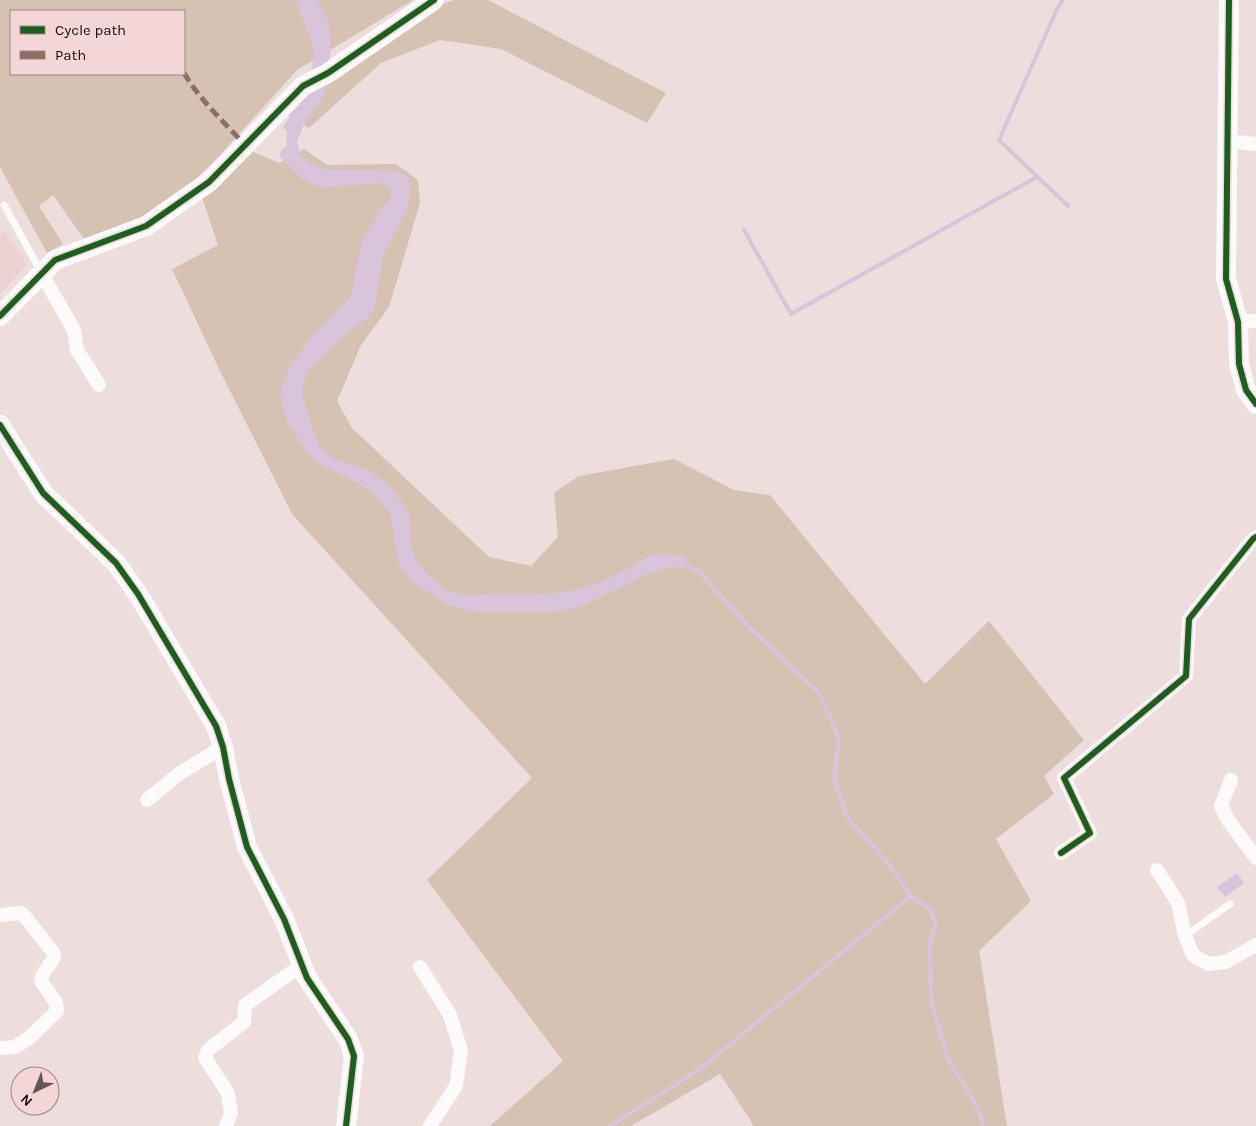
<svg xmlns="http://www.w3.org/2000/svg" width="1256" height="1126" viewBox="0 0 1256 1126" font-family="Karla,sans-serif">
	<rect width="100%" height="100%" fill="#eddddd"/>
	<polygon fill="#eed1d3" points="4,231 27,264 0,294 0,235"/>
	<g fill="#d5c2b2" fill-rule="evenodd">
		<path d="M0 0H413L297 70 219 156 194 181 146 215 84 239 53 195 39 206 63 244 47 253 0 167ZM11 11H184V74H11Z"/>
		<polygon points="454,0 488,0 666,93 647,123 501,49 440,40 381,63 309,128 288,115 425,10"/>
		<polygon points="304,149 327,165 396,164 418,180 420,203 389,307 361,345 337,401 352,428 489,557 531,566 558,537 554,493 579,476 674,459 734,490 770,495 925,684 989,621 1084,740 1044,776 1054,794 996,839 1031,901 979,951 1007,1126 753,1126 751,1121 720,1074 631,1126 490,1126 563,1061 427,880 532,778 292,514 219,369 172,269 218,245 201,194 251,151 279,163"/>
	</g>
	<g fill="#d9c4db">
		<polygon points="295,0 317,0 329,22 331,44 327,85 323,98 304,124 297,142 301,155 307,161 326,170 370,170 399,171 408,178 411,190 408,206 383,255 375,308 369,317 342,337 307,371 302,392 310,423 319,445 331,457 370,471 389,485 402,502 410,517 410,542 415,559 424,571 445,590 463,595 547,594 571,591 600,582 632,566 648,556 666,554 687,558 684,568 670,567 646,575 585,605 558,612 474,612 449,606 413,582 399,565 390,513 376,497 358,483 330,470 310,456 287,423 280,393 291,364 313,335 339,309 351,296 362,241 381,209 391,197 391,189 381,183 322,188 303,180 280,157 280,152 289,144 290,135 283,127 309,89 314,53 309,35"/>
		<polygon points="1237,873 1244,883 1225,897 1217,887"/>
	</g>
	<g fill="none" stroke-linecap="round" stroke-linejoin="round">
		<g stroke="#d9c4db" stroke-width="4">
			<polyline points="1063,0 1057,9 999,140 1068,206"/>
			<polyline points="288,150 289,129"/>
			<polyline points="744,230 791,314 1037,177"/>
			<polyline points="682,564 698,571 750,628 818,692 829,714 839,740 834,778 847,817 887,862 911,896 930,909 936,926 930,941 931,1001 949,1061 971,1096 981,1116 983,1126"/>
			<polyline points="610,1126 700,1069 911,896"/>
		</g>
		<g stroke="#fcfafa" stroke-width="7">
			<polyline points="4,205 41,272"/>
			<polyline points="1185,936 1230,904"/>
		</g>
		<g stroke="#fcfafa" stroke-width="14">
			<polyline points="1228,141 1256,144"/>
			<polyline points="42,274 74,330 77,350 99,385"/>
			<polyline points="1238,322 1256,321"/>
			<polyline points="1231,780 1221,806 1228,820 1256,858"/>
			<polyline points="147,800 180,773 223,747"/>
			<polyline points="1061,853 1090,833 1064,778 1186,676 1189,619 1253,539 1256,537"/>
			<polyline points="1157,870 1178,903 1185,936 1193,955 1208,964 1226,962 1256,945"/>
			<path d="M0 915 21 913 26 918 53 952 54 957C50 966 42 971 41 981L56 1003 57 1011 53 1015 29 1038 15 1047 0 1048"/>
			<polyline points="420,967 450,1015 461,1051 456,1086 430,1126"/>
			<polyline points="226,1126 231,1113 228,1093 205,1058 208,1050 244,1022 245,1005 302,965"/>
		</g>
		<g stroke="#fcfafa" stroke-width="20">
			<polyline points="1229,0 1226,279 1238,322 1239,364 1246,390 1256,404"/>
			<polyline points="0,316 55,260 146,226 209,182 303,86 328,73 434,0"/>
			<polyline points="0,425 43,493 116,563 138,594 216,726 223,747 229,779 247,847 284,919 307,978 348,1039 354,1056 346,1126"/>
		</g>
		<path stroke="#8d6e63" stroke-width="5" stroke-dasharray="10 5" stroke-linecap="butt" d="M184 73C199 99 225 123 245 145"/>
		<g stroke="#f4d6d7" stroke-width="9">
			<g id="cycleway">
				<polyline points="1229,0 1226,279 1238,322 1239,364 1246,390 1256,404"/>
				<polyline points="0,316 55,260 146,226 209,182 303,86 328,73 434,0"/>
				<polyline points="0,425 43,493 116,563 138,594 216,726 223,747 229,779 247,847 284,919 307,978 348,1039 354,1056 346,1126"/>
				<polyline points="1061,853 1090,833 1064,778 1186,676 1189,619 1253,539 1256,537"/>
			</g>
		</g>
		<use href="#cycleway" stroke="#1b5e20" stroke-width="6"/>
	</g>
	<rect x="10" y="10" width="175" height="65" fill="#f4d6d7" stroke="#9c8687"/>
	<rect x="20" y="26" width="25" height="8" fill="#1b5e20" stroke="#9c8687"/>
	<text x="55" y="35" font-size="15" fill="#170d0e">Cycle path</text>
	<rect x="20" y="51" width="25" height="8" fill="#8d6e63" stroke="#9c8687"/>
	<text x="55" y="60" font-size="15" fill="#170d0e">Path</text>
	<g transform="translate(35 1091) rotate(223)"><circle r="24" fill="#f4d6d7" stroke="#9c8687"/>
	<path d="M0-4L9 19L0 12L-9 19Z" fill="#625656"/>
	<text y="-8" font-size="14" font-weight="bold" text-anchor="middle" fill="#170d0e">N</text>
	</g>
</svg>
